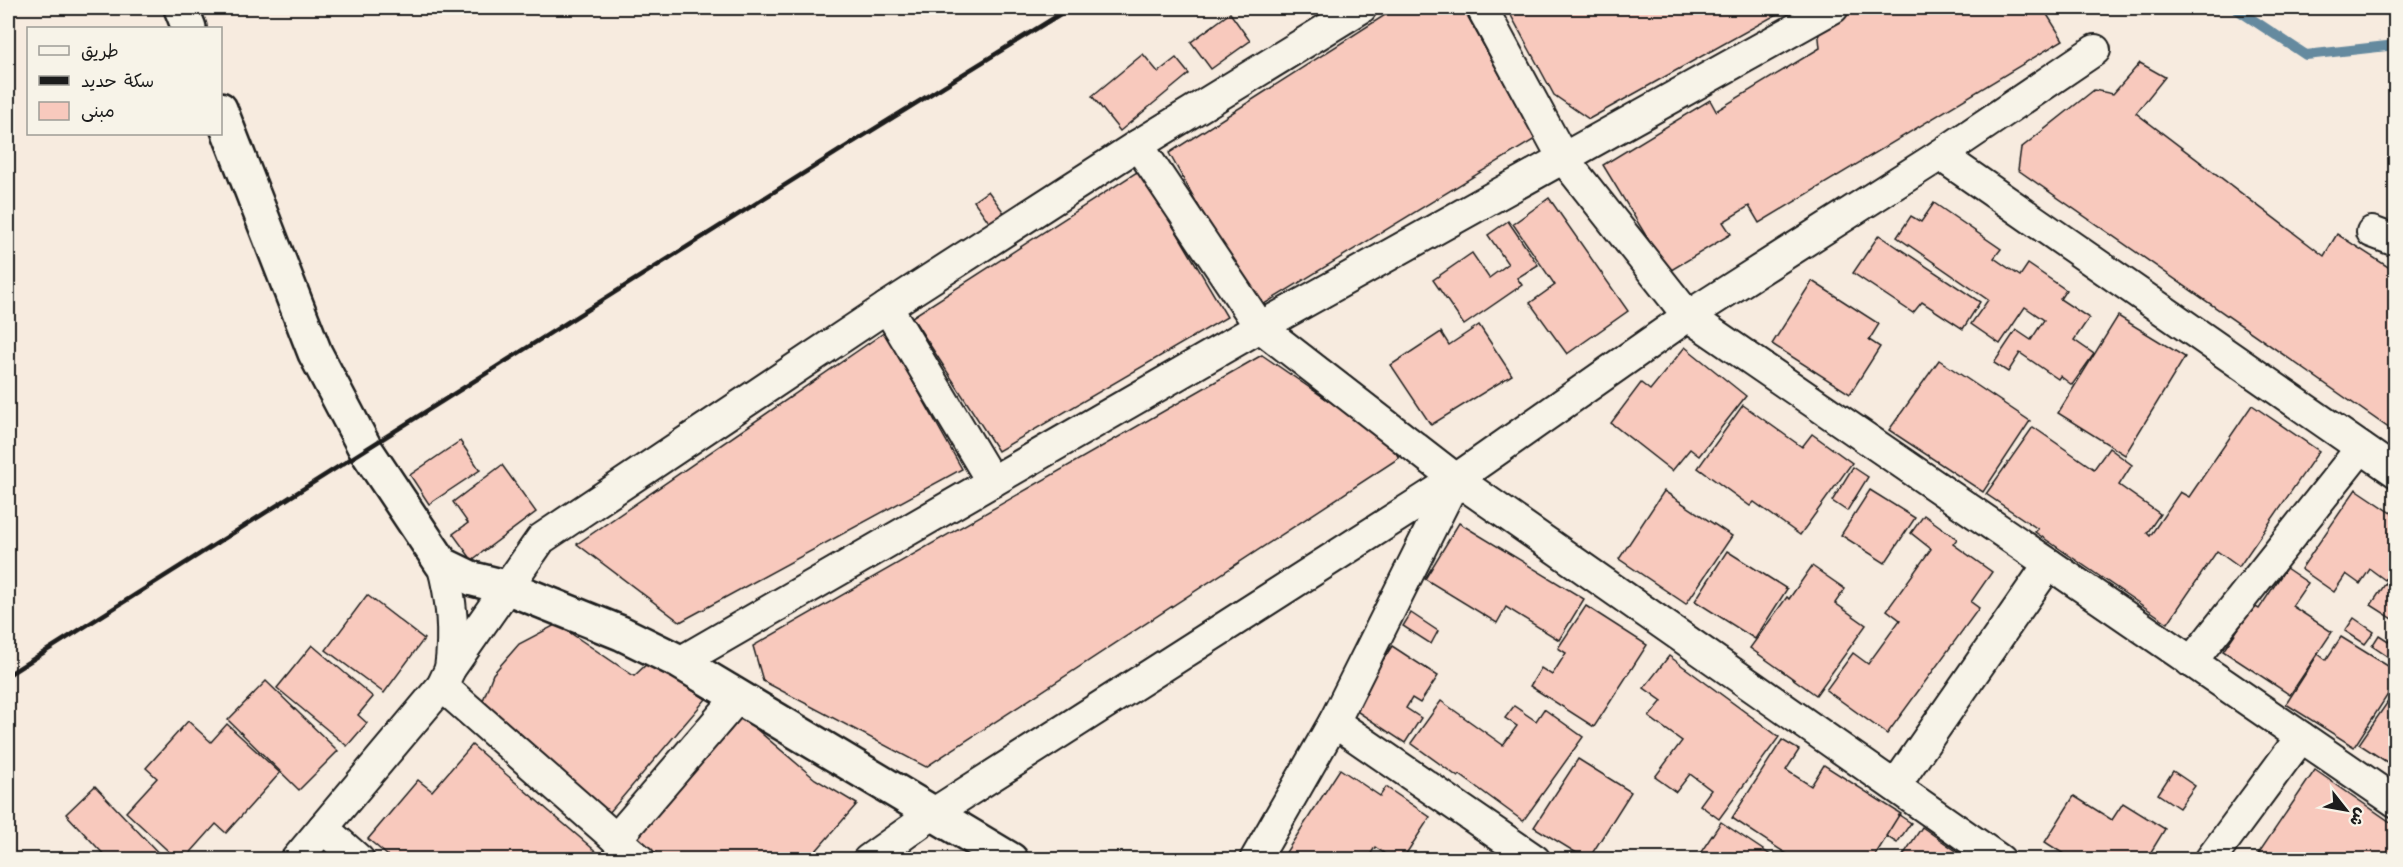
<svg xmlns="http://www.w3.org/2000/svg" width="2403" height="867" viewBox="0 0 2403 867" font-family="Kalam,'Playpen Sans Arabic',sans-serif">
	<rect width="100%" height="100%" fill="#f7ebdf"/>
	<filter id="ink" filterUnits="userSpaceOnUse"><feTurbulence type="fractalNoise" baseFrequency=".0167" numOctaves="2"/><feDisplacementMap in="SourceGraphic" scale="12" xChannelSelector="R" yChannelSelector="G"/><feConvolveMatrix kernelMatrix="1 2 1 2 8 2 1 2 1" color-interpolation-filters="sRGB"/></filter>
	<g filter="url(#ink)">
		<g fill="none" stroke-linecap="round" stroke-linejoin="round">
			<polyline stroke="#658a9f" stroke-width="10" points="2235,8 2306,55 2396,45"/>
		</g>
		<g fill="#f8c9bd" stroke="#1c1c1c" stroke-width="1.5">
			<polygon points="1396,8 1463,8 1535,139 1256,309 1169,153"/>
			<polygon points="1507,8 1788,8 1589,119 1554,95"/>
			<polygon points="1852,8 2043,8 2063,40 1759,223 1749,206 1723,222 1731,234 1668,272 1603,165 1710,100 1716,111 1820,48 1818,28"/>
			<polygon points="1230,13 1250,41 1211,69 1191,42"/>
			<polygon points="1143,54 1158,72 1176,58 1189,74 1120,131 1092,96"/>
			<polygon points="2140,63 2165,77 2136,113 2324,256 2337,234 2396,272 2396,433 2018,170 2021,148 2094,90 2113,94"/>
			<polygon points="1140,170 1227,317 998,451 912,317"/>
			<polygon points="988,191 1005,214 991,225 974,201"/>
			<polygon points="1549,198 1628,311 1567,354 1530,303 1555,285 1513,224"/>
			<polygon points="1934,203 2001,249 1994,258 2020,276 2028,264 2066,290 2060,299 2089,318 2074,340 2094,354 2072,385 2060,376 2058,379 2020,353 2008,372 1994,363 2016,330 2031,340 2044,320 2025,307 2000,344 1971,324 1988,300 1897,237 1911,216 1921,222"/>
			<polygon points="1508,221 1538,265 1517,278 1522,285 1464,325 1433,280 1472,253 1489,278 1508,264 1488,235"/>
			<polygon points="1879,235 1980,302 1963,329 1922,302 1913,313 1853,273"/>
			<polygon points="1812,281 1879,324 1869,340 1880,347 1850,394 1772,344"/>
			<polygon points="2118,316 2185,357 2125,455 2058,413"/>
			<polygon points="1479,325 1512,375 1431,425 1391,365 1441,332 1449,345"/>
			<polygon points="885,332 962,469 680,622 577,544"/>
			<polygon points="1685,347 1746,396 1699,456 1690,449 1672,471 1611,423 1641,383 1650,390"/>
			<polygon points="1262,355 1390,443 1399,458 926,767 763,681 753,646"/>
			<polygon points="1939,360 2030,421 1983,492 1889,430"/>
			<polygon points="1743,405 1802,447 1812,434 1852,463 1800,535 1754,502 1750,506 1698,468"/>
			<polygon points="2252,405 2319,451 2239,567 2217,551 2168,623 2035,532 2038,529 1986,494 2033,427 2094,469 2109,448 2132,465 2119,485 2160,514 2147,533 2150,536 2180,492 2189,497"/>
			<polygon points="460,441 480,470 429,504 410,475"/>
			<polygon points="502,465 536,512 472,560 453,534 468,523 453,502"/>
			<polygon points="1853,467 1868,477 1847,511 1832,501"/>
			<polygon points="2356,489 2396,516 2396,564 2385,580 2370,569 2360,584 2346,574 2334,592 2301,569"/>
			<polygon points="1870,490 1915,518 1885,563 1841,535"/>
			<polygon points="1664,491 1732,536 1686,604 1619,559"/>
			<polygon points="1924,515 1957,539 1953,544 1992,572 1971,602 1979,608 1887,734 1826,690 1853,653 1868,664 1900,620 1887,610 1931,549 1911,533"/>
			<polygon points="1459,523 1584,599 1559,640 1506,607 1497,623 1425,579"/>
			<polygon points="1727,551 1787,589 1755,639 1695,601"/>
			<polygon points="1812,566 1845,589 1835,603 1866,625 1816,695 1750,648 1787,597 1789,599"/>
			<polygon points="2286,568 2308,583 2292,606 2332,632 2290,695 2223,651 2254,606 2259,609"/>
			<polygon points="2396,568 2396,621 2371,605"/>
			<polygon points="367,595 424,639 384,693 326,650"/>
			<polygon points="1586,606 1647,645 1594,727 1530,686 1541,668 1552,675 1566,653 1558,648"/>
			<polygon points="1411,613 1438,631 1431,644 1403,626"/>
			<polygon points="2354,618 2374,632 2365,644 2345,631"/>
			<polygon points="557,624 634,676 649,662 706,699 609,813 482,703 493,674 519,644"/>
			<polygon points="2379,635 2396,646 2396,662 2372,646"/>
			<polygon points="2341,637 2396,671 2396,682 2354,747 2286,704 2318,654 2326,660"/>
			<polygon points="312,645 373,697 358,715 367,723 347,746 277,688"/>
			<polygon points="1392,646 1438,676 1420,703 1412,698 1406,708 1421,718 1405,743 1352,708"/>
			<polygon points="1669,656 1779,737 1719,819 1700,805 1711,790 1690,774 1676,792 1655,777 1682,741 1649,717 1662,701 1644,688"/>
			<polygon points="266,681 338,751 299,790 228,720"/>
			<polygon points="2396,690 2396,768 2359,744"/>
			<polygon points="1441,701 1503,745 1517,726 1505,718 1514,706 1536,721 1544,709 1583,737 1523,821 1460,775 1458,777 1411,743"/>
			<polygon points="742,717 815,779 857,804 808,860 664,860 636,837"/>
			<polygon points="188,721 211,742 227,724 280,773 226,833 216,824 184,860 178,860 126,812 157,778 146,768"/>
			<polygon points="1782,740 1799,750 1786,770 1811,786 1824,765 1901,814 1872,860 1796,860 1732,818"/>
			<polygon points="472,745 606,860 393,860 368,839 418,780 432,791"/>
			<polygon points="1578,759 1631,792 1588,860 1534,827"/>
			<polygon points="1340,769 1380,796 1386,787 1430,817 1402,860 1394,860 1375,847 1367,860 1281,860"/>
			<polygon points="2315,770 2396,826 2396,860 2254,860"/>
			<polygon points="2173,771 2195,786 2179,808 2158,794"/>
			<polygon points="95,786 165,860 109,860 66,814"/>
			<polygon points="2074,796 2112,820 2123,803 2165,829 2146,860 2073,860 2045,842"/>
			<polygon points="1899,815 1911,823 1897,843 1886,836"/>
			<polygon points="1721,822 1778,860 1693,860 1695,856 1697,858"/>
			<polygon points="1922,827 1969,860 1900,860"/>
		</g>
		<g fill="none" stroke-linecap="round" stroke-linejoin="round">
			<g stroke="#1c1c1c" stroke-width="34">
				<g id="minor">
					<polyline points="1482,8 1563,158 1688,316 2396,802"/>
					<polyline points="1138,145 1260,327 1456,479 2000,860"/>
					<polyline points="1940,155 2396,472"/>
					<polyline points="2372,232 2396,241"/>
					<polyline points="887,307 992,482"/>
					<path d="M442 564C452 599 455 632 450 669"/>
					<polyline points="680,662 1260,327 1833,8"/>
					<polyline points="2191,662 2361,448"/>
					<polyline points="442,686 640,860"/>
					<polyline points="1334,722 1535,860"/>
					<polyline points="1895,786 2049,564"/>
					<polyline points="323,828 359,860"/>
					<polyline points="616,839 738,697"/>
					<polyline points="296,860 442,686 450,669 541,539 887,307 1138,145 1361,8"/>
					<polyline points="868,860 934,813 1456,479 1688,316 1940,155 2095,50"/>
					<polyline points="1255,860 1334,722 1455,480"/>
					<polyline points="2210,860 2301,737"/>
				</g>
			</g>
			<g stroke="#1c1c1c" stroke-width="38">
				<g id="tertiary">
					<polyline points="181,8 189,28"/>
					<polyline points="220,109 315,353 366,450 442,564 473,579 509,588 621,633 680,662 1011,860"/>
				</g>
			</g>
			<use href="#minor" stroke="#f7f3e8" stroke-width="30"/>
			<use href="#tertiary" stroke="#f7f3e8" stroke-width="33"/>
			<polyline stroke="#1c1c1c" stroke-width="4.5" points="8,675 850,144 1070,8"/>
		</g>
	</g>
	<rect width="2403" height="867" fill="none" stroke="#f7f3e8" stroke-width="30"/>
	<rect x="15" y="15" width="2373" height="837" fill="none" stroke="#1c1c1c" stroke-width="2" filter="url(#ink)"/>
	<rect x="27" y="27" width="195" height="108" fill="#f7f3e8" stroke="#9f9d96" stroke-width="1.5"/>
	<rect x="39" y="46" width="30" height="9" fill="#f7f3e8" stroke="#9f9d96" stroke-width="1.5"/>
	<text x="81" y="57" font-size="18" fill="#1c1c1c">طريق</text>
	<rect x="39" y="76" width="30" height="9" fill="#1c1c1c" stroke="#9f9d96" stroke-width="1.5"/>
	<text x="81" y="87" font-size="18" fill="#1c1c1c">سكة حديد</text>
	<rect x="39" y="102" width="30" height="18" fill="#f8c9bd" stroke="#9f9d96" stroke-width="1.5"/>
	<text x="81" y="117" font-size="18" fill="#1c1c1c">مبنى</text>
	<g transform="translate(2346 810) rotate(121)" stroke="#f7f3e8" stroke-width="4.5" paint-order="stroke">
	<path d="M0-4.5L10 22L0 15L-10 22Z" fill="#1c1c1c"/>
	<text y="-9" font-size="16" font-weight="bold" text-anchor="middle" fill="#1c1c1c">ش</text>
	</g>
</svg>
